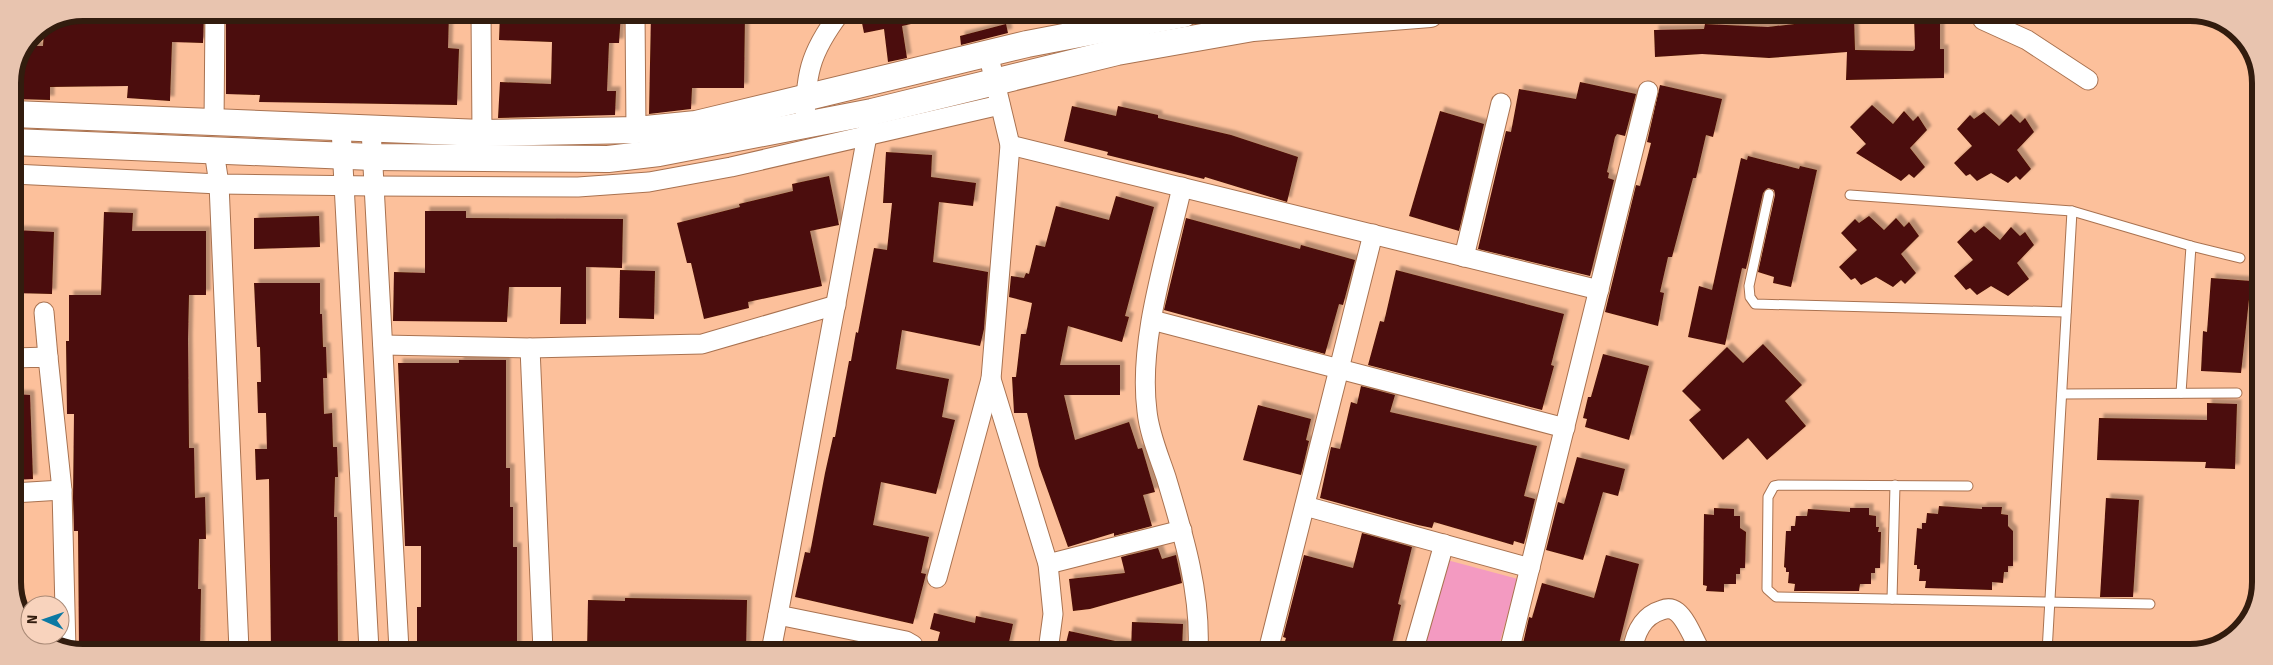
<svg xmlns="http://www.w3.org/2000/svg" width="2273" height="665" viewBox="0 0 2273 665" font-family="'Fira Sans',sans-serif">
	<defs>
		<filter id="shadow"><feDropShadow dx="4.5" dy="-4.5" stdDeviation="1" flood-color="#0004"/></filter>
	</defs>
	<rect width="100%" height="100%" fill="#fcc09b"/>
	<polygon fill="#f39ac1" points="1447,560 1518,579 1497,652 1421,652"/>
	<g fill="#4c1107" filter="url(#shadow)">
		<polygon points="84,12 204,13 203,43 172,42 170,101 127,98 128,86 50,87 50,100 13,99 12,83 28,46 43,46 44,29"/>
		<polygon points="226,13 449,13 448,48 459,49 457,105 259,102 260,95 226,94"/>
		<polygon points="500,13 621,13 619,43 609,43 607,91 616,91 615,115 498,118 500,82 551,84 552,42 499,40"/>
		<polygon points="651,13 745,13 744,88 692,88 691,109 649,114"/>
		<polygon points="860,13 920,13 920,22 902,26 907,58 888,62 884,29 864,33"/>
		<polygon points="1854,17 1855,50 1913,51 1915,49 1914,17 1940,17 1940,49 1944,49 1944,78 1846,80 1847,52 1769,58 1702,54 1655,57 1654,30 1704,29 1705,24 1768,27"/>
		<polygon points="1006,24 1008,33 961,45 960,36"/>
		<polygon points="1580,82 1636,94 1625,136 1617,134 1615,137 1607,172 1609,173 1608,178 1614,180 1590,276 1478,249 1506,131 1511,132 1519,89 1576,99"/>
		<polygon points="1660,85 1722,99 1713,137 1706,135 1696,178 1693,178 1672,257 1668,257 1660,292 1664,293 1658,326 1605,312 1636,185 1640,186 1651,143 1647,142"/>
		<polygon points="1872,105 1893,124 1904,111 1913,121 1918,116 1927,130 1910,148 1925,167 1914,178 1909,174 1901,181 1856,153 1866,144 1850,127"/>
		<polygon points="1072,106 1116,116 1118,106 1158,115 1158,118 1231,135 1298,157 1287,202 1205,177 1204,179 1107,155 1108,152 1064,141"/>
		<polygon points="1440,111 1484,124 1459,231 1409,216"/>
		<polygon points="1984,112 1999,126 2011,114 2020,123 2025,118 2034,132 2017,150 2031,169 2020,180 2016,176 2008,183 1991,173 1977,181 1970,174 1966,176 1954,163 1972,146 1957,129 1970,115 1974,119"/>
		<polygon points="886,152 932,155 931,177 976,183 973,206 939,202 933,262 988,272 984,329 980,346 902,330 896,369 949,379 942,417 955,420 936,494 881,482 873,525 929,537 921,573 926,574 913,624 795,597 805,552 810,553 825,473 833,437 835,437 849,361 851,361 856,332 858,333 874,248 887,250 892,203 883,203"/>
		<polygon points="1748,156 1799,169 1800,166 1817,170 1791,287 1773,283 1774,277 1758,272 1775,195 1774,190 1768,188 1763,193 1746,269 1742,268 1725,345 1688,337 1699,286 1712,290 1741,158 1747,160"/>
		<polygon points="829,176 839,225 810,231 822,286 748,302 749,308 704,319 691,263 687,263 677,223 740,207 739,204 793,191 792,184"/>
		<polygon points="1116,196 1154,207 1125,316 1129,317 1122,342 1068,326 1060,365 1120,365 1120,395 1064,395 1075,440 1129,422 1138,449 1142,448 1155,492 1143,495 1152,526 1114,536 1114,533 1068,547 1039,466 1027,413 1014,413 1012,377 1016,377 1021,334 1026,334 1032,303 1009,297 1011,276 1024,278 1026,273 1029,274 1036,245 1045,247 1056,206 1109,220"/>
		<polygon points="425,211 466,211 466,218 623,219 622,268 586,267 586,324 560,324 561,287 509,287 507,322 393,321 394,272 425,273"/>
		<polygon points="104,212 133,213 132,231 206,231 206,295 189,295 188,339 189,448 194,448 195,498 205,497 206,539 199,539 198,589 201,589 200,650 79,650 78,531 74,531 73,498 74,414 67,414 66,341 69,341 69,295 101,295"/>
		<polygon points="319,216 320,247 254,249 254,218"/>
		<polygon points="1869,216 1884,230 1896,218 1904,227 1909,222 1919,236 1901,254 1916,273 1905,284 1901,280 1893,287 1876,277 1861,285 1855,278 1851,280 1839,267 1857,250 1841,233 1855,219 1859,223"/>
		<polygon points="1186,218 1300,249 1301,245 1355,260 1343,305 1339,304 1325,354 1164,310"/>
		<polygon points="1984,226 2000,240 2011,227 2020,236 2025,232 2034,245 2017,263 2029,279 2008,296 1991,286 1977,295 1970,288 1966,290 1954,276 1973,260 1957,242 1971,229 1975,233"/>
		<polygon points="13,230 54,232 52,294 13,293"/>
		<polygon points="620,270 655,271 654,319 619,318"/>
		<polygon points="1396,270 1564,314 1551,365 1554,366 1542,410 1368,365 1380,321 1384,322"/>
		<polygon points="2211,278 2251,281 2241,373 2201,371 2203,331 2207,332"/>
		<polygon points="254,283 320,283 320,314 322,314 323,347 326,347 327,378 323,378 324,414 332,413 333,447 337,447 338,477 335,477 334,517 337,517 338,650 271,650 269,479 256,480 255,449 267,449 266,413 258,413 257,382 261,382 260,347 257,347"/>
		<polygon points="1763,344 1802,385 1785,401 1806,426 1767,460 1748,438 1723,460 1689,420 1701,410 1682,391 1727,347 1743,363"/>
		<polygon points="1603,354 1649,366 1629,440 1585,427 1587,419 1583,418 1588,397 1591,397"/>
		<polygon points="459,360 506,360 506,468 510,468 510,507 513,507 513,547 517,547 517,651 417,649 417,607 421,607 421,546 405,546 398,363 459,363"/>
		<polygon points="1361,386 1395,395 1390,412 1537,446 1524,496 1535,499 1524,544 1514,541 1513,545 1434,522 1432,528 1418,525 1320,498 1331,447 1340,449 1351,402 1357,404"/>
		<polygon points="13,394 30,395 33,479 13,480"/>
		<polygon points="2207,403 2237,404 2235,469 2205,468 2206,462 2097,460 2099,418 2207,420"/>
		<polygon points="1258,405 1311,419 1306,440 1309,441 1301,475 1243,460"/>
		<polygon points="1577,457 1625,469 1618,496 1603,492 1583,560 1546,550 1558,502 1564,504"/>
		<polygon points="2106,498 2139,500 2133,597 2100,597"/>
		<polygon points="1939,506 1982,509 1982,507 2002,507 2001,514 2008,515 2008,526 2013,531 2013,566 2008,566 2008,572 2004,572 2003,583 1992,582 1992,590 1925,588 1926,581 1919,581 1920,569 1917,569 1917,565 1914,565 1917,528 1922,529 1922,523 1926,523 1927,513 1938,514"/>
		<polygon points="1714,508 1734,509 1734,516 1740,516 1740,528 1746,532 1745,568 1740,568 1740,574 1736,574 1736,584 1724,584 1724,592 1706,591 1707,586 1703,585 1704,514 1714,515"/>
		<polygon points="1850,508 1869,508 1869,515 1876,516 1876,527 1879,527 1878,532 1881,532 1880,568 1875,568 1875,573 1871,573 1871,584 1860,584 1859,591 1794,591 1795,584 1788,583 1789,572 1786,572 1786,568 1784,567 1786,531 1791,531 1791,526 1795,526 1796,516 1807,516 1808,509 1850,512"/>
		<polygon points="1362,533 1412,547 1398,604 1401,605 1390,652 1282,651 1286,638 1283,637 1304,555 1353,568"/>
		<polygon points="1158,548 1162,559 1176,555 1182,583 1090,609 1073,611 1069,579 1125,573 1121,557"/>
		<polygon points="1606,555 1639,564 1617,652 1521,652 1529,617 1532,618 1542,583 1594,598"/>
		<polygon points="625,598 747,600 746,651 587,651 588,600 625,601"/>
		<polygon points="934,613 975,623 976,616 1013,624 1007,651 935,651 940,632 930,629"/>
		<polygon points="1132,622 1183,624 1182,651 1131,651"/>
		<polygon points="1069,631 1129,644 1128,651 1064,651"/>
	</g>
	<g fill="none" stroke-linecap="round" stroke-linejoin="round">
		<g stroke="#a97250" stroke-width="11">
			<g id="lane">
				<polyline points="1769,194 1749,286 1750,297 1755,304 2066,312"/>
				<polyline points="1850,195 2072,211 2191,246"/>
				<polyline points="2181,393 2191,246 2240,258"/>
				<polyline points="2062,394 2237,393"/>
				<polyline points="1968,486 1779,485 1774,486 1768,497 1767,589 1776,597 2150,604"/>
				<polyline points="1892,599 1895,485"/>
				<polyline points="2047,652 2072,211"/>
			</g>
		</g>
		<g stroke="#a97250" stroke-width="21">
			<g id="street">
				<polyline points="481,13 482,133"/>
				<polyline points="635,13 636,130"/>
				<polyline points="1980,15 1983,20 2027,40 2088,80"/>
				<polyline points="214,123 215,13"/>
				<polyline points="869,125 778,615 906,641 913,645 915,651"/>
				<path d="M805 126C806 75 808 55 840 13"/>
				<polyline points="341,128 369,650"/>
				<polyline points="371,129 399,650"/>
				<polyline points="1010,145 1599,290"/>
				<polyline points="214,151 219,184 239,650"/>
				<polyline points="13,174 219,184 374,186 578,187 649,182 731,167 1000,105"/>
				<path d="M1182 187C1166 257 1138 341 1147 411 1149 433 1159 456 1166 477 1183 534 1201 591 1198 651"/>
				<polyline points="1464,257 1501,103"/>
				<polyline points="44,312 48,357"/>
				<polyline points="1152,320 1565,428"/>
				<polyline points="383,345 530,348 702,344 836,305"/>
				<polyline points="530,348 543,651"/>
				<polyline points="13,358 48,357 62,490 66,650"/>
				<polyline points="991,379 1048,564 1053,614 1048,651"/>
				<polyline points="13,493 62,490"/>
				<polyline points="1305,506 1530,568"/>
				<polyline points="1048,564 1182,530"/>
				<polyline points="937,578 991,379 1010,145 988,53"/>
				<polyline points="771,651 778,615"/>
				<polyline points="1268,651 1373,234"/>
				<polyline points="1413,652 1444,544"/>
				<polyline points="1509,652 1648,91"/>
				<path d="M1632 652C1635 633 1642 616 1662 610 1667 608 1672 608 1677 612 1687 620 1694 640 1701 652"/>
			</g>
		</g>
		<g stroke="#a97250" stroke-width="28">
			<g id="secondary">
				<polyline points="13,114 482,133 636,130 696,124 1027,44 1184,14"/>
				<polyline points="13,142 373,157 608,159 659,153 872,112 1117,52 1253,28 1430,14"/>
			</g>
		</g>
		<use href="#lane" stroke="#fff" stroke-width="9"/>
		<use href="#street" stroke="#fff" stroke-width="19"/>
		<use href="#secondary" stroke="#fff" stroke-width="26"/>
	</g>
	<path d="M0 0H2273V665H0ZM83 21H2190A62 62 0 0 1 2252 83V582A62 62 0 0 1 2190 644H83A62 62 0 0 1 21 582V83A62 62 0 0 1 83 21Z" fill="#e8c4af" fill-rule="evenodd"/>
	<path fill="none" stroke="#321c0e" stroke-width="6" d="M83 21H2190A62 62 0 0 1 2252 83V582A62 62 0 0 1 2190 644H83A62 62 0 0 1 21 582V83A62 62 0 0 1 83 21Z"/>
	<g transform="translate(45 620) rotate(272)"><circle r="24" fill="#f8d3bd" stroke="#a98a77"/>
	<path d="M0-4L9 19L0 12L-9 19Z" fill="#0c79a3"/>
	<text y="-8" font-size="14" font-weight="bold" text-anchor="middle" fill="#321c0e">N</text>
	</g>
</svg>
